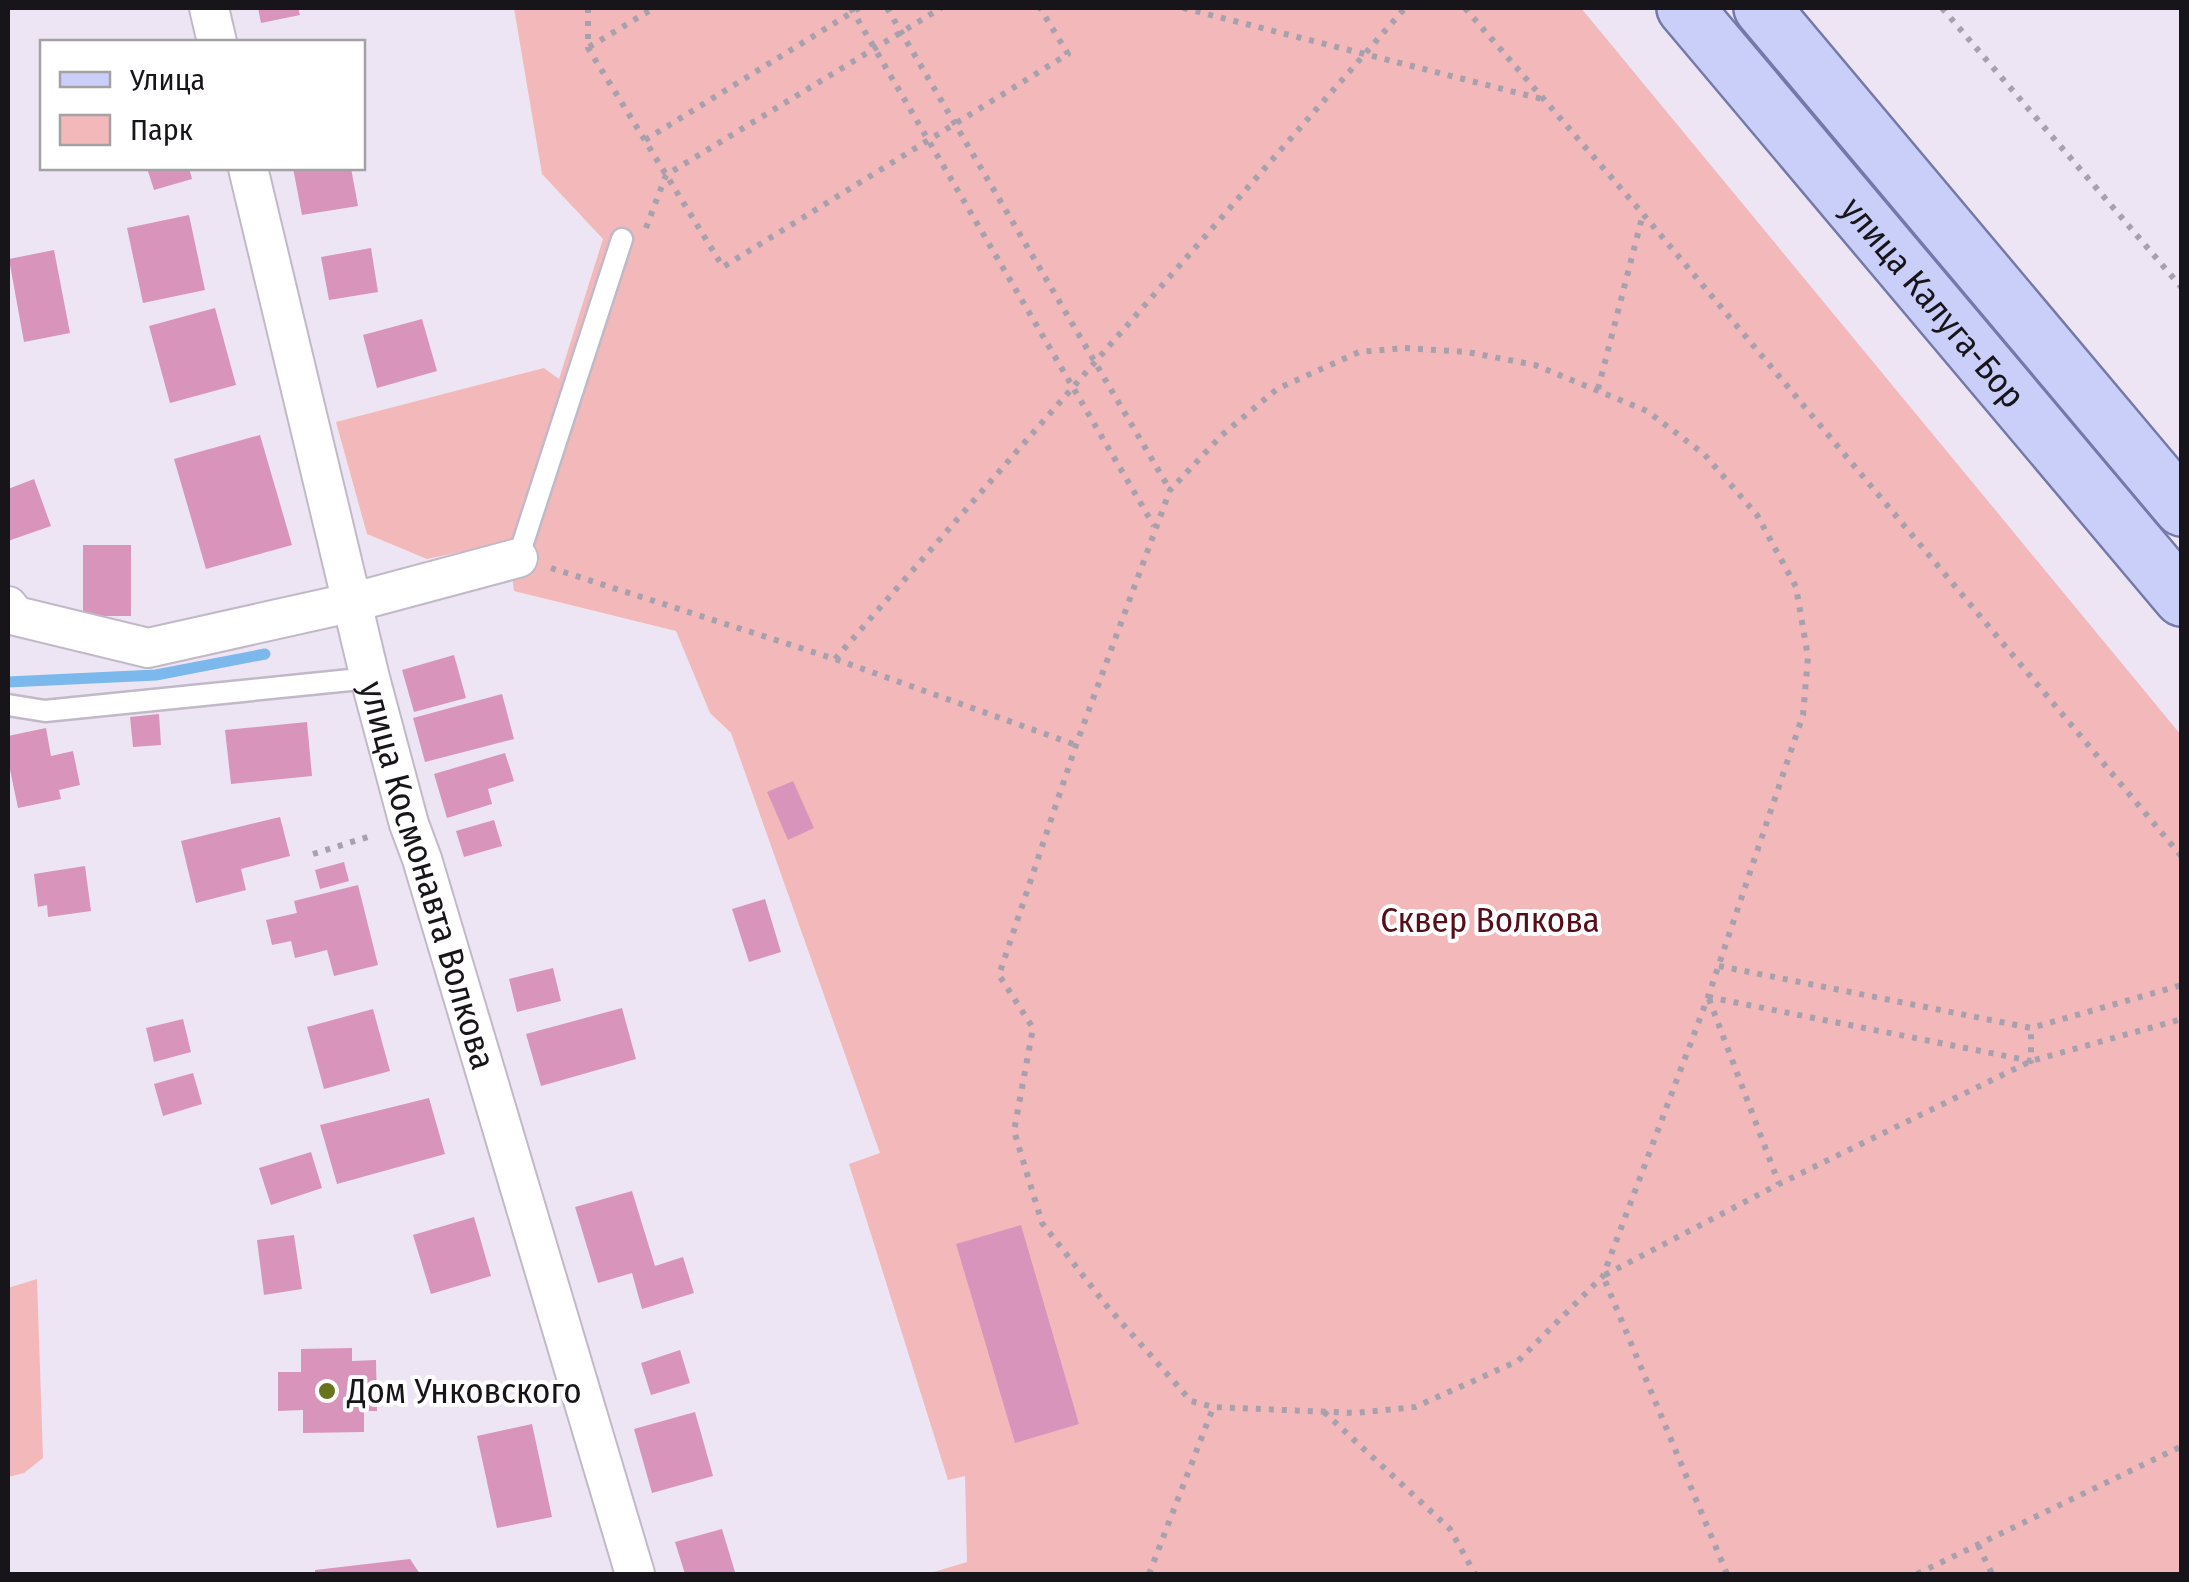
<svg xmlns="http://www.w3.org/2000/svg" width="2189" height="1582" viewBox="0 0 2189 1582" font-family="'Fira Sans Condensed',sans-serif">
	<rect width="100%" height="100%" fill="#ede5f3"/>
	<g fill="#f3b9ba">
		<polygon points="514,8 1581,8 2181,735 2181,1571 2173,1574 927,1574 967,1562 965,1476 948,1480 849,1164 880,1153 731,733 710,713 676,631 514,591 507,542 427,559 367,534 336,422 544,368 559,379 603,239 542,174"/>
		<polygon points="37,1279 43,1458 24,1473 8,1477 8,1288"/>
	</g>
	<g fill="none" stroke-linecap="round" stroke-linejoin="round">
		<polyline stroke="#7bb8eb" stroke-width="11" points="8,682 156,675 265,654"/>
	</g>
	<g fill="#d994bc">
		<polygon points="258,8 298,8 300,15 261,23"/>
		<polygon points="147,168 189,168 192,179 154,190"/>
		<polygon points="293,168 351,168 358,206 302,215"/>
		<polygon points="189,215 205,290 143,303 127,228"/>
		<polygon points="371,248 378,292 329,300 321,257"/>
		<polygon points="54,250 70,333 24,342 9,259"/>
		<polygon points="215,308 236,385 170,403 149,326"/>
		<polygon points="422,319 437,371 377,388 363,335"/>
		<polygon points="260,435 292,545 206,569 174,459"/>
		<polygon points="34,479 51,526 8,541 8,489"/>
		<rect x="83" y="545" width="48" height="71"/>
		<polygon points="454,655 466,698 414,712 402,670"/>
		<polygon points="502,694 514,739 425,762 413,718"/>
		<polygon points="159,714 161,745 133,747 130,717"/>
		<polygon points="307,722 312,776 231,784 225,730"/>
		<polygon points="46,728 51,756 73,751 80,785 59,790 61,799 18,808 8,760 8,736"/>
		<polygon points="505,753 514,781 488,789 492,804 447,818 434,774"/>
		<polygon points="793,781 814,828 788,840 767,792"/>
		<polygon points="280,817 290,856 241,869 246,890 196,903 181,841"/>
		<polygon points="494,820 502,846 464,857 456,831"/>
		<polygon points="344,862 349,881 320,889 315,870"/>
		<polygon points="85,866 91,911 48,917 47,905 38,907 34,874"/>
		<polygon points="358,885 378,965 334,976 327,950 295,958 291,941 272,945 266,920 297,913 294,901"/>
		<polygon points="765,899 781,952 749,962 732,909"/>
		<polygon points="553,968 561,1001 517,1012 509,979"/>
		<polygon points="622,1008 636,1059 541,1086 526,1034"/>
		<polygon points="373,1009 390,1071 324,1089 307,1027"/>
		<polygon points="183,1019 191,1052 154,1062 146,1028"/>
		<polygon points="193,1073 202,1104 163,1116 154,1084"/>
		<polygon points="429,1098 445,1154 337,1184 320,1125"/>
		<polygon points="311,1152 322,1188 271,1205 259,1168"/>
		<polygon points="632,1191 655,1266 683,1257 694,1293 642,1309 632,1273 598,1283 575,1207"/>
		<polygon points="474,1217 491,1276 431,1294 413,1235"/>
		<polygon points="1021,1225 1079,1424 1015,1443 956,1244"/>
		<polygon points="294,1235 302,1289 264,1295 257,1240"/>
		<polygon points="352,1348 352,1361 376,1360 377,1411 364,1411 364,1432 303,1433 303,1410 278,1411 278,1372 301,1372 301,1349"/>
		<polygon points="680,1350 690,1383 651,1395 641,1363"/>
		<polygon points="695,1412 713,1476 652,1493 634,1429"/>
		<polygon points="532,1424 552,1517 497,1528 477,1436"/>
		<polygon points="722,1529 735,1572 685,1574 675,1542"/>
		<polygon points="410,1559 420,1574 315,1574 315,1570"/>
	</g>
	<g fill="none" stroke-linecap="round" stroke-linejoin="round">
		<g stroke="#c1b9c7" stroke-width="25">
			<g id="service">
				<polyline points="518,558 622,239"/>
				<polyline points="8,705 45,711 370,678"/>
			</g>
		</g>
		<g stroke="#c1b9c7" stroke-width="42">
			<g id="minor">
				<polyline points="209,8 217,42"/>
				<path id="s1" d="M248 168 370 678 409 824 422 859 635 1574"/>
				<polyline points="8,606 16,616 148,648 354,602 518,558"/>
			</g>
		</g>
		<g stroke="#7479a9" stroke-width="60">
			<g id="primary">
				<path id="s2" d="M1685 8 2182 598"/>
				<polyline points="1762,8 2182,508"/>
			</g>
		</g>
		<g stroke="#a8a1ad" stroke-width="6" stroke-dasharray="5 8" stroke-linecap="butt">
			<polyline points="588,8 588,48 723,267 1068,54 1040,8"/>
			<polyline points="851,8 1154,526"/>
			<polyline points="887,8 1170,490"/>
			<polyline points="1183,8 1542,99"/>
			<polyline points="1465,8 1643,214 2182,857"/>
			<polyline points="1942,8 2182,288"/>
			<polyline points="589,47 654,8"/>
			<polyline points="645,140 859,8"/>
			<polyline points="646,228 666,175 941,8"/>
			<polygon points="1405,348 1467,352 1535,365 1647,411 1704,454 1757,515 1796,587 1808,657 1803,715 1708,997 1603,1276 1518,1361 1415,1407 1355,1413 1213,1407 1191,1401 1106,1305 1042,1223 1014,1131 1033,1028 999,975 1076,745 1170,490 1222,435 1277,389 1359,352"/>
			<polyline points="1598,389 1643,214"/>
			<polyline points="551,568 835,659 1076,745"/>
			<polyline points="835,659 1405,8"/>
			<polyline points="313,854 374,835"/>
			<polyline points="1719,966 2031,1028 2182,985"/>
			<polyline points="1708,997 2031,1061 2031,1028"/>
			<polyline points="1709,999 1779,1184"/>
			<polyline points="1324,1412 1450,1529 1475,1574"/>
			<polyline points="1978,1545 1992,1574"/>
			<polyline points="1149,1574 1213,1408"/>
			<polyline points="1727,1574 1603,1276 1779,1184 2031,1061 2182,1019"/>
			<polyline points="1917,1574 2182,1446"/>
		</g>
		<use href="#service" stroke="#fff" stroke-width="20"/>
		<use href="#minor" stroke="#fff" stroke-width="38"/>
		<use href="#primary" stroke="#cacffa" stroke-width="55"/>
	</g>
	<circle fill="#68731d" stroke="#fff" stroke-width="4" cx="327" cy="1391" r="10"/>
	<g text-anchor="middle" stroke-width="8" stroke-linejoin="round" paint-order="stroke">
		<g font-size="35" fill="#18151a" stroke="#fff">
			<text dy="12" stroke="none"><textPath href="#s2" startOffset="385">улица Калуга-Бор</textPath></text>
			<text dy="12" stroke="none"><textPath href="#s1" startOffset="730">улица Космонавта Волкова</textPath></text>
		</g>
		<g font-size="35" fill="#560f1a" stroke="#fff">
			<text x="1490" y="932">Сквер Волкова</text>
		</g>
		<g font-size="35" fill="#18151a" stroke="#fff" text-anchor="start">
			<text x="347" y="1403">Дом Унковского</text>
		</g>
	</g>
	<rect width="2189" height="1582" fill="none" stroke="#18151a" stroke-width="20"/>
	<rect x="40" y="40" width="325" height="130" fill="#ffffff" stroke="#a3a1a3" stroke-width="2.5"/>
	<rect x="60" y="72" width="50" height="15" fill="#cacffa" stroke="#a3a1a3" stroke-width="2.5"/>
	<text x="130" y="90" font-size="30" fill="#18151a">Улица</text>
	<rect x="60" y="115" width="50" height="30" fill="#f3b9ba" stroke="#a3a1a3" stroke-width="2.5"/>
	<text x="130" y="140" font-size="30" fill="#18151a">Парк</text>
</svg>
